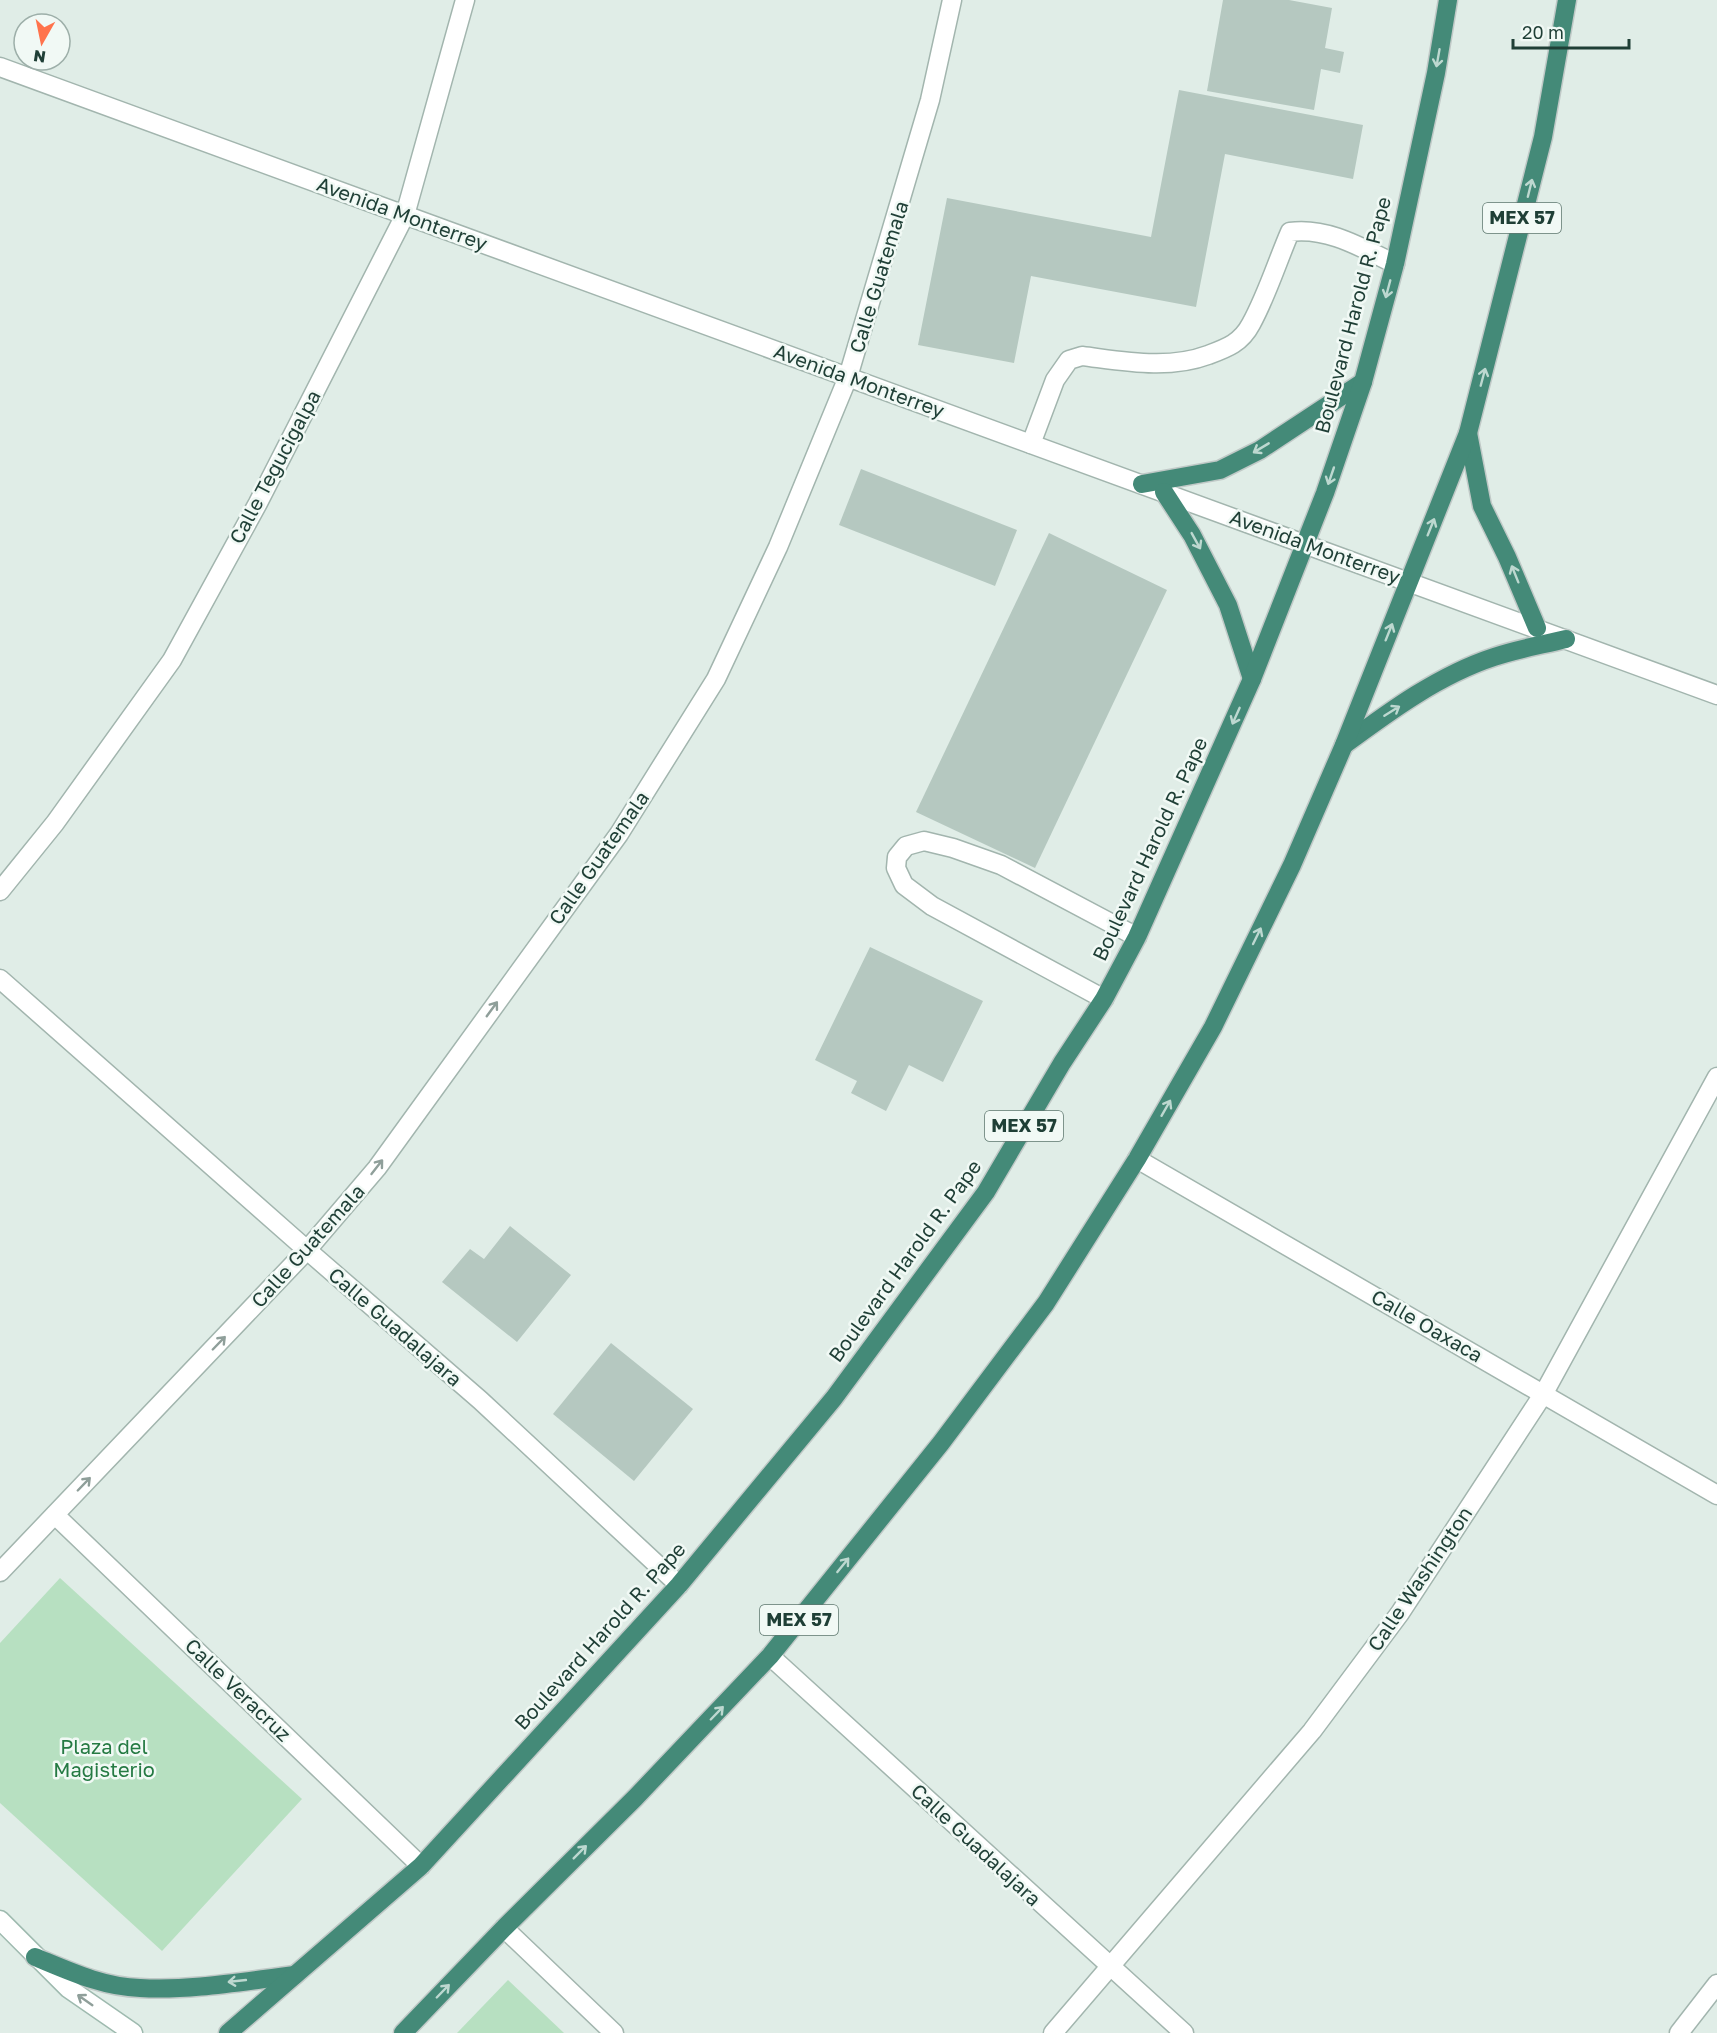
<svg xmlns="http://www.w3.org/2000/svg" width="1717" height="2033" viewBox="0 0 1717 2033" font-family="'Golos Text',sans-serif">
	<rect width="100%" height="100%" fill="#e0ede7"/>
	<g fill="#b7e0c1">
		<polygon points="60,1578 302,1799 162,1951 0,1803 0,1643"/>
		<polygon points="508,1980 564,2033 457,2033"/>
	</g>
	<g fill="#b5c8c0">
		<polygon points="1223,0 1289,0 1332,8 1325,48 1344,52 1340,73 1321,69 1314,110 1207,91"/>
		<polygon points="1179,90 1363,125 1353,179 1225,154 1196,307 1031,276 1014,363 918,345 947,198 1151,237"/>
		<polygon points="861,469 1017,530 995,586 839,525"/>
		<polygon points="1049,533 1167,590 1035,868 916,812"/>
		<polygon points="870,947 983,1001 943,1082 909,1065 886,1111 851,1093 857,1081 815,1060"/>
		<polygon points="510,1226 571,1275 517,1342 442,1282 470,1249 484,1259"/>
		<polygon points="611,1343 693,1409 634,1481 553,1414"/>
	</g>
	<g fill="none" stroke-linecap="round" stroke-linejoin="round">
		<g stroke="#a2b5ae" stroke-width="21">
			<g id="service">
				<path d="M1031 444 1055 380 1069 360 1082 356C1123 361 1168 370 1208 355 1227 348 1241 343 1251 324 1267 295 1277 262 1290 232 1328 227 1362 248 1395 264"/>
				<polyline points="1104,999 932,906 904,885 896,868 897,857 906,846 924,841 953,848 1001,865 1137,937"/>
			</g>
		</g>
		<g stroke="#a2b5ae" stroke-width="21">
			<g id="minor">
				<polyline points="0,891 55,823 172,660 258,503 405,215 465,0"/>
				<polyline points="0,979 307,1250 480,1400 679,1585"/>
				<polyline points="1137,1159 1717,1495"/>
				<polyline points="55,1515 421,1866"/>
				<polyline points="0,1572 307,1250 377,1168 619,834 716,679 778,547 848,377 930,100 952,0"/>
				<polyline points="770,1656 1184,2033"/>
				<polyline points="504,1928 614,2033"/>
				<polyline points="1053,2033 1312,1731 1400,1613 1544,1393 1717,1077"/>
				<polyline points="1679,2033 1717,1984"/>
			</g>
		</g>
		<g stroke="#a2b5ae" stroke-width="21">
			<polyline id="tertiary" points="0,67 1717,695"/>
		</g>
		<g stroke="#9ebaaf" stroke-width="21">
			<polyline id="secondary" points="0,1920 68,1988 133,2033"/>
		</g>
		<g stroke="#c0c9c7" stroke-width="21">
			<g id="trunk">
				<polyline points="1468,433 1482,506 1507,557 1537,628"/>
				<polyline points="1142,484 1220,470 1260,450 1363,382"/>
				<polyline points="1164,492 1192,535 1228,605 1252,679"/>
				<path d="M1344 745C1390 711 1439 675 1494 657 1517 649 1542 645 1566 639"/>
				<path d="M35 1957C69 1971 103 1987 140 1988 191 1991 245 1981 295 1975"/>
				<polyline points="228,2033 421,1866 679,1585 834,1398 986,1192 1062,1063 1104,999 1137,937 1252,679 1325,493 1363,382 1395,264 1436,73 1448,0"/>
				<polyline points="403,2033 504,1928 635,1798 770,1656 941,1443 1046,1303 1137,1159 1213,1027 1292,865 1344,745 1468,433 1543,137 1567,0"/>
			</g>
		</g>
		<use href="#service" stroke="#fff" stroke-width="18"/>
		<use href="#minor" stroke="#fff" stroke-width="18"/>
		<use href="#tertiary" stroke="#fff" stroke-width="18"/>
		<use href="#secondary" stroke="#fff" stroke-width="18"/>
		<use href="#trunk" stroke="#448a78" stroke-width="18"/>
	</g>
	<defs><path id="oneway-shaft" d="M-6 0H5M1.5-3L5.5 0L1.5 3" fill="none" stroke-width="1.6" stroke-linecap="round" stroke-linejoin="round" transform="scale(1.5)"/></defs>
	<g stroke="#bdd8d0">
		<use href="#oneway-shaft" transform="translate(1438 58) rotate(100)"/>
		<use href="#oneway-shaft" transform="translate(1530 188) rotate(-76)"/>
		<use href="#oneway-shaft" transform="translate(1388 289) rotate(105)"/>
		<use href="#oneway-shaft" transform="translate(1483 377) rotate(-75)"/>
		<use href="#oneway-shaft" transform="translate(1261 448) rotate(149)"/>
		<use href="#oneway-shaft" transform="translate(1331 476) rotate(109)"/>
		<use href="#oneway-shaft" transform="translate(1431 527) rotate(-68)"/>
		<use href="#oneway-shaft" transform="translate(1196 541) rotate(61)"/>
		<use href="#oneway-shaft" transform="translate(1515 574) rotate(-112)"/>
		<use href="#oneway-shaft" transform="translate(1389 632) rotate(-68)"/>
		<use href="#oneway-shaft" transform="translate(1392 711) rotate(-32)"/>
		<use href="#oneway-shaft" transform="translate(1236 716) rotate(114)"/>
		<use href="#oneway-shaft" transform="translate(1257 936) rotate(-64)"/>
		<use href="#oneway-shaft" transform="translate(1166 1108) rotate(-60)"/>
		<use href="#oneway-shaft" transform="translate(843 1565) rotate(-51)"/>
		<use href="#oneway-shaft" transform="translate(717 1713) rotate(-46)"/>
		<use href="#oneway-shaft" transform="translate(580 1852) rotate(-45)"/>
		<use href="#oneway-shaft" transform="translate(237 1981) rotate(174)"/>
		<use href="#oneway-shaft" transform="translate(443 1991) rotate(-46)"/>
	</g>
	<g stroke="#8f9f9a">
		<use href="#oneway-shaft" transform="translate(492 1009) rotate(-54)"/>
		<use href="#oneway-shaft" transform="translate(377 1167) rotate(-52)"/>
		<use href="#oneway-shaft" transform="translate(219 1343) rotate(-46)"/>
		<use href="#oneway-shaft" transform="translate(84 1484) rotate(-46)"/>
		<use href="#oneway-shaft" transform="translate(85 2000) rotate(-145)"/>
	</g>
	<g text-anchor="middle" stroke-width="5" stroke-linejoin="round" paint-order="stroke">
		<g fill="#f1f9f5" stroke="#5e776f" stroke-width="1.5">
			<rect x="1483" y="203" width="78" height="30" rx="4.5"/>
			<rect x="985" y="1111" width="78" height="30" rx="4.5"/>
			<rect x="760" y="1605" width="78" height="30" rx="4.5"/>
		</g>
		<g font-size="18" font-weight="bold" fill="#1f3f36">
			<text x="1522" y="224">MEX 57</text>
			<text x="1024" y="1132">MEX 57</text>
			<text x="799" y="1626">MEX 57</text>
		</g>
		<g font-size="20" fill="#1f3f36" stroke="#f1f9f5">
			<text transform="translate(402 214) rotate(20)" y="7">Avenida Monterrey</text>
			<text transform="translate(879 277) rotate(-73)" y="7">Calle Guatemala</text>
			<text transform="translate(1353 315) rotate(-75)" y="7">Boulevard Harold R. Pape</text>
			<text transform="translate(859 381) rotate(20)" y="7">Avenida Monterrey</text>
			<text transform="translate(275 467) rotate(-62)" y="7">Calle Tegucigalpa</text>
			<text transform="translate(1315 547) rotate(20)" y="7">Avenida Monterrey</text>
			<text transform="translate(1150 849) rotate(-65)" y="7">Boulevard Harold R. Pape</text>
			<text transform="translate(599 858) rotate(-55)" y="7">Calle Guatemala</text>
			<text transform="translate(308 1246) rotate(-48)" y="7">Calle Guatemala</text>
			<text transform="translate(905 1261) rotate(-54)" y="7">Boulevard Harold R. Pape</text>
			<text transform="translate(1427 1326) rotate(30)" y="7">Calle Oaxaca</text>
			<text transform="translate(395 1327) rotate(41)" y="7">Calle Guadalajara</text>
			<text transform="translate(1420 1579) rotate(-56)" y="7">Calle Washington</text>
			<text transform="translate(600 1636) rotate(-48)" y="7">Boulevard Harold R. Pape</text>
			<text transform="translate(238 1690) rotate(44)" y="7">Calle Veracruz</text>
			<text transform="translate(976 1845) rotate(43)" y="7">Calle Guadalajara</text>
		</g>
		<g font-size="20" fill="#257a43" stroke="#f1f9f5">
			<text x="104" y="1754">Plaza del<tspan x="104" dy="23">Magisterio</tspan></text>
		</g>
	</g>
	<g transform="translate(42 42) rotate(189)"><circle r="28" fill="#f1f9f5" stroke="#9dafa9" stroke-width="1.5"/>
	<path d="M0-4.5L10 22L0 15L-10 22Z" fill="#ff734c"/>
	<text y="-9" font-size="16" font-weight="bold" text-anchor="middle" fill="#1f3f36">N</text>
	</g>
	<path d="M1513 39v9h116v-9" fill="none" stroke="#1f3f36" stroke-width="3"/>
	<text x="1522" y="39" font-size="18" fill="#1f3f36" stroke="#f1f9f5" stroke-width="4.5" paint-order="stroke">20 m</text>
</svg>
